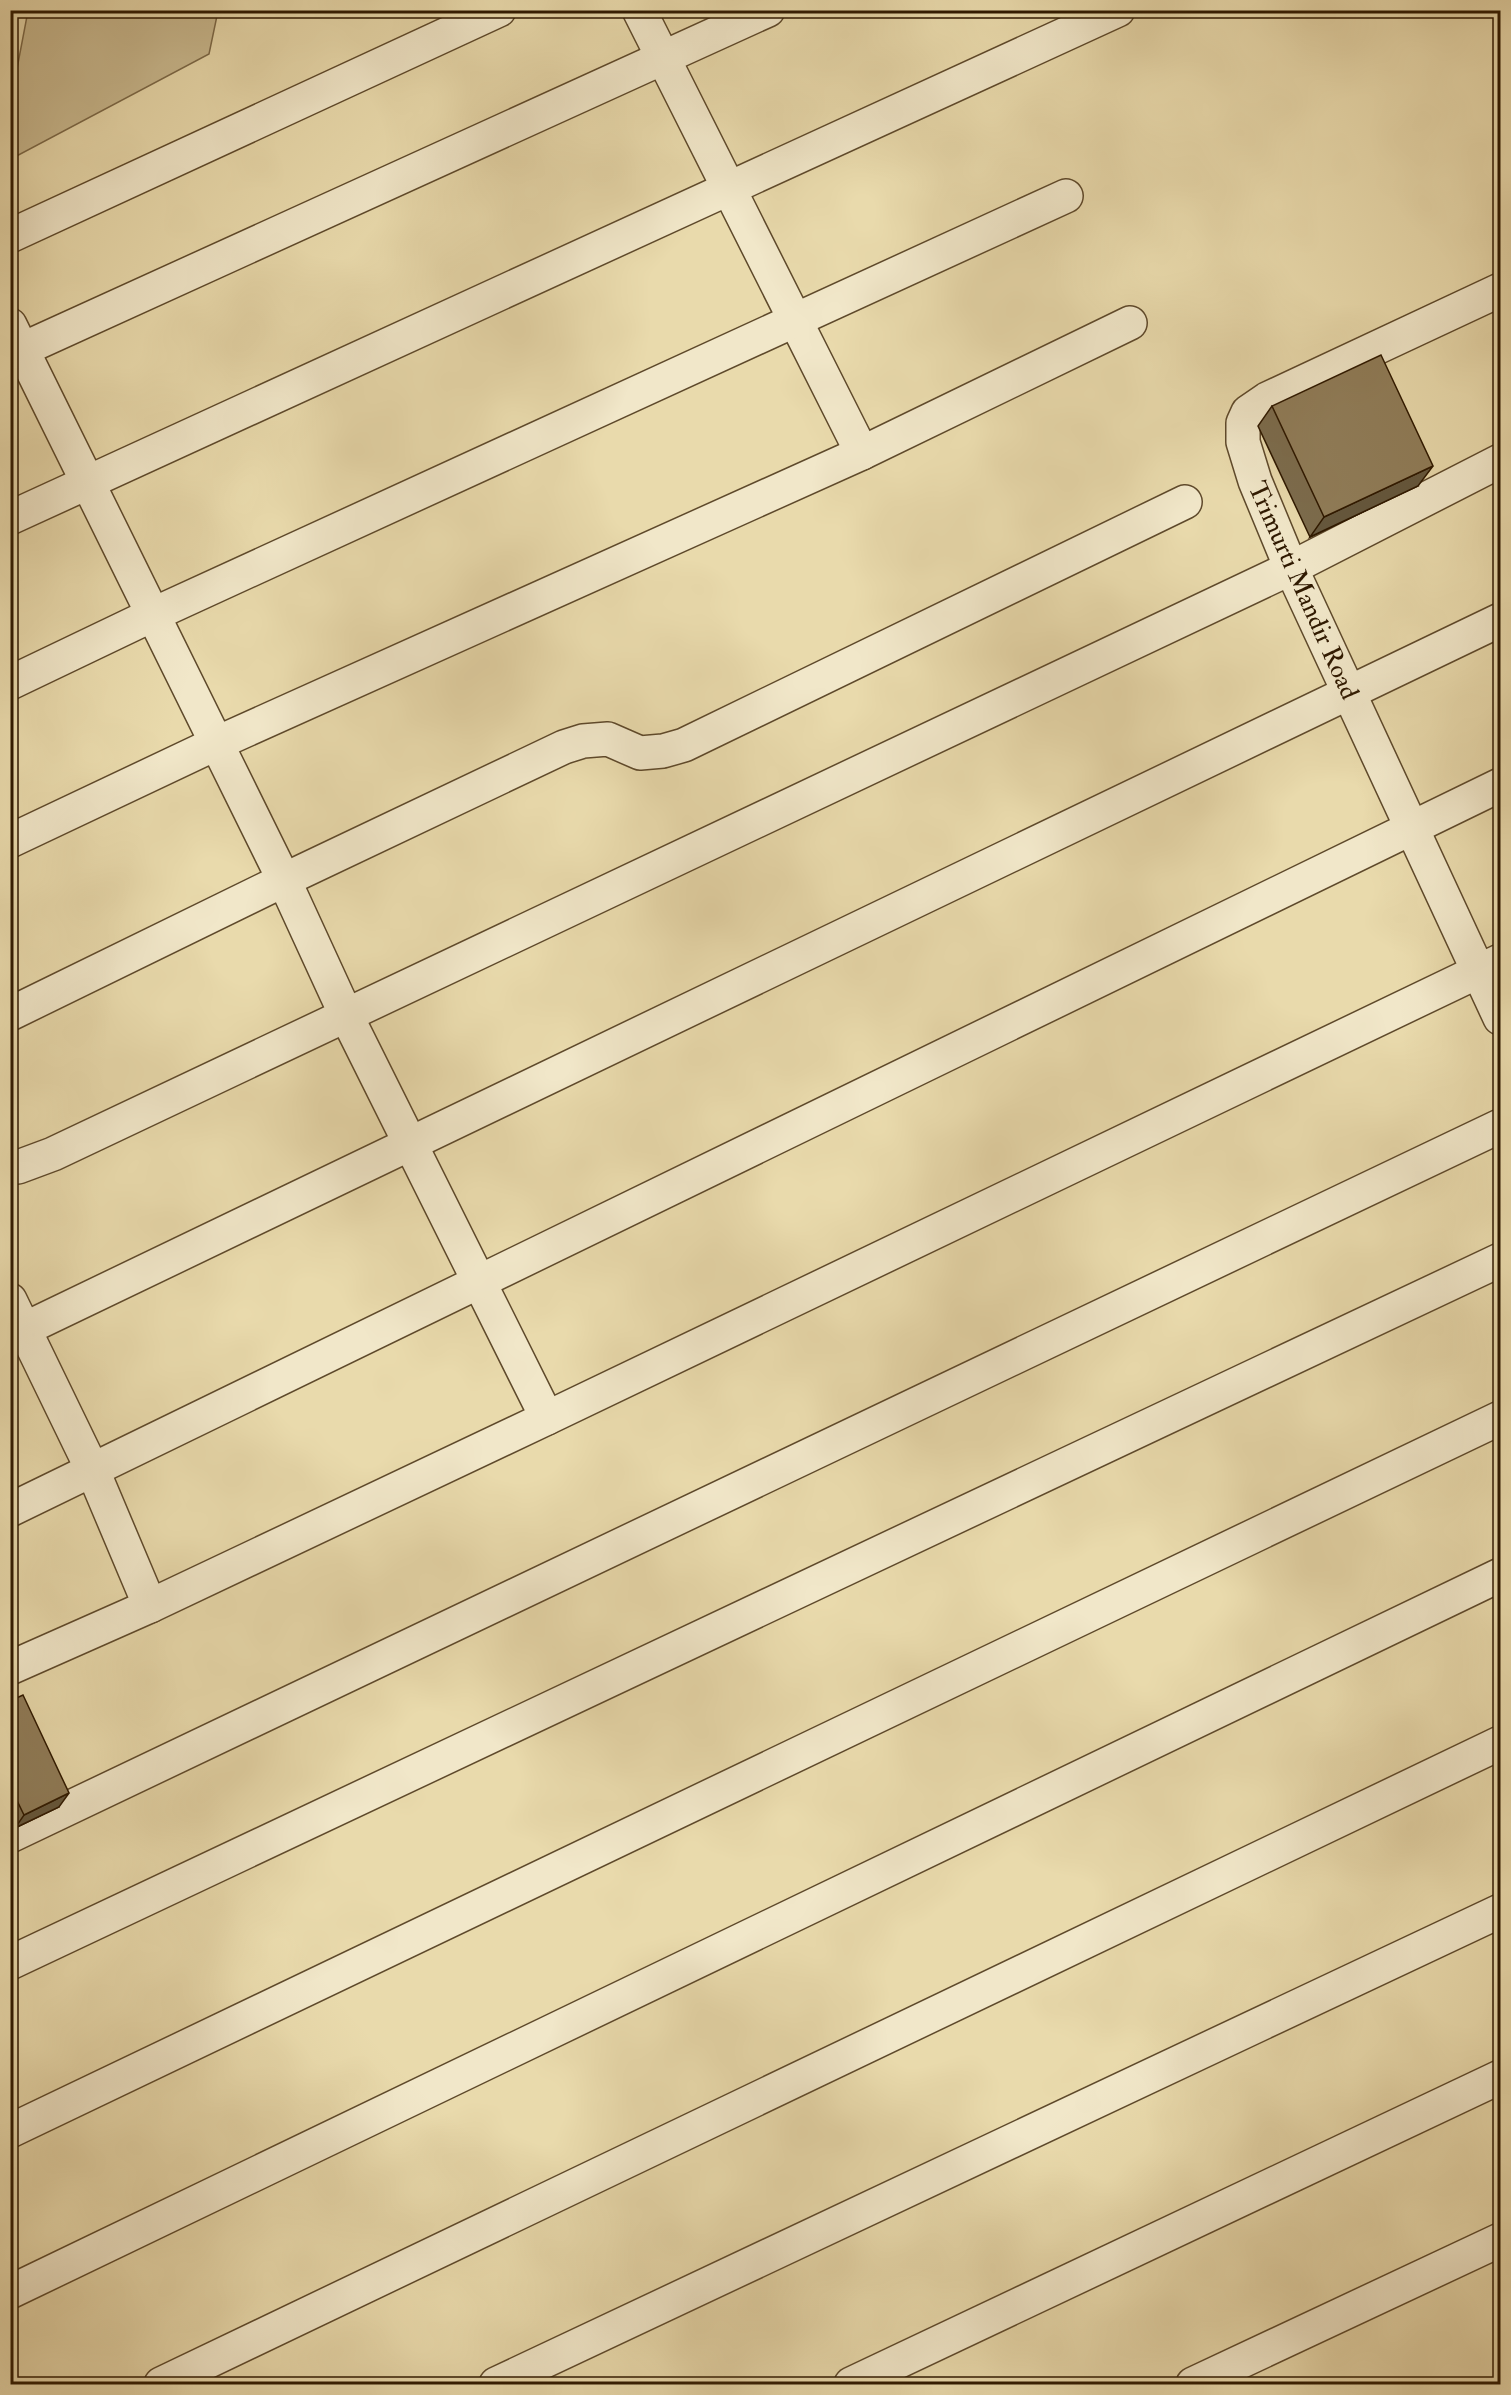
<svg xmlns="http://www.w3.org/2000/svg" width="1511" height="2395" viewBox="0 0 1511 2395" font-family="'IM FELL Double Pica',serif">
	<rect width="100%" height="100%" fill="#e9daac"/>
	<filter id="stains"><feTurbulence type="fractalNoise" baseFrequency=".00333" numOctaves="4"/><feColorMatrix values="0 0 0 0 .2 0 0 0 0 .09 0 0 0 0 .02 0 0 0 .5 -.17"/></filter>
	<radialGradient id="worn" r=".72"><stop offset=".6" stop-color="#630" stop-opacity="0"/><stop offset="1" stop-color="#630" stop-opacity=".3"/></radialGradient>
	<polygon fill="#c9b98f" stroke="#7c6948" stroke-width="1.5" points="28,11 28,10 218,11 209,54 11,159 11,100"/>
	<g fill="none" stroke-linecap="round" stroke-linejoin="round">
		<g stroke="#5e492b" stroke-width="36">
			<g id="street">
				<polyline points="639,10 862,453"/>
				<polyline points="10,236 499,10"/>
				<polyline points="1500,290 1267,399 1248,412 1243,423 1243,442 1255,481 1291,568 1500,1018"/>
				<polyline points="10,325 284,880 346,1015 547,1418"/>
				<polyline points="10,355 768,10"/>
				<polyline points="10,518 1118,10"/>
				<polyline points="10,683 152,615 1066,196"/>
				<polyline points="10,841 215,744 862,453 1130,323"/>
				<polyline points="10,1014 284,880 564,747 583,741 608,739 640,753 663,751 684,745 1185,502"/>
				<polyline points="10,1167 18,1167 53,1154 1291,568 1500,461"/>
				<polyline points="10,1300 93,1471 150,1606"/>
				<polyline points="10,1336 1500,620"/>
				<polyline points="10,1510 1500,785"/>
				<polyline points="10,1668 150,1606 547,1418 1500,961"/>
				<polyline points="10,1836 1500,1126"/>
				<polyline points="10,1963 1500,1260"/>
				<polyline points="10,2131 1500,1418"/>
				<polyline points="10,2292 1500,1575"/>
				<polyline points="161,2384 1500,1743"/>
				<polyline points="496,2384 1500,1911"/>
				<polyline points="851,2384 1500,2077"/>
				<polyline points="1193,2384 1500,2240"/>
			</g>
		</g>
		<use href="#street" stroke="#f1e7c9" stroke-width="33"/>
	</g>
	<g fill="#7c6c4d" stroke="#2f1900" stroke-width="1.5">
		<polygon points="1272,406 1418,486 1310,537 1258,426"/>
		<polygon points="10,1701 59,1807 15,1828 10,1820"/>
	</g>
	<g fill="#65583e" stroke="#2f1900" stroke-width="1.5">
		<polygon points="1433,466 1418,486 1310,537 1324,517"/>
		<polygon points="69,1793 59,1807 15,1828 24,1815"/>
	</g>
	<g fill="#907d59" stroke="#2f1900" stroke-width="1.5">
		<polygon points="1381,355 1433,466 1324,517 1272,406"/>
		<polygon points="23,1695 69,1793 24,1815 10,1786 10,1701"/>
	</g>
	<g text-anchor="middle" stroke-width="4.5" stroke-linejoin="round" paint-order="stroke">
		<g font-size="26" fill="#2f1900" stroke="#f1e7c9">
			<text transform="translate(1304 590) rotate(66)" y="9">Trimurti Mandir Road</text>
		</g>
	</g>
	<rect width="1511" height="2395" fill="none" stroke="#e9daac" stroke-width="36"/>
	<rect x="12" y="12" width="1487" height="2371" fill="none" stroke="#2f1900" stroke-width="3"/>
	<rect x="18" y="18" width="1475" height="2359" fill="none" stroke="#2f1900" stroke-width="1.5"/>
	<rect width="100%" height="100%" filter="url(#stains)"/>
	<rect width="100%" height="100%" fill="url(#worn)"/>
</svg>
